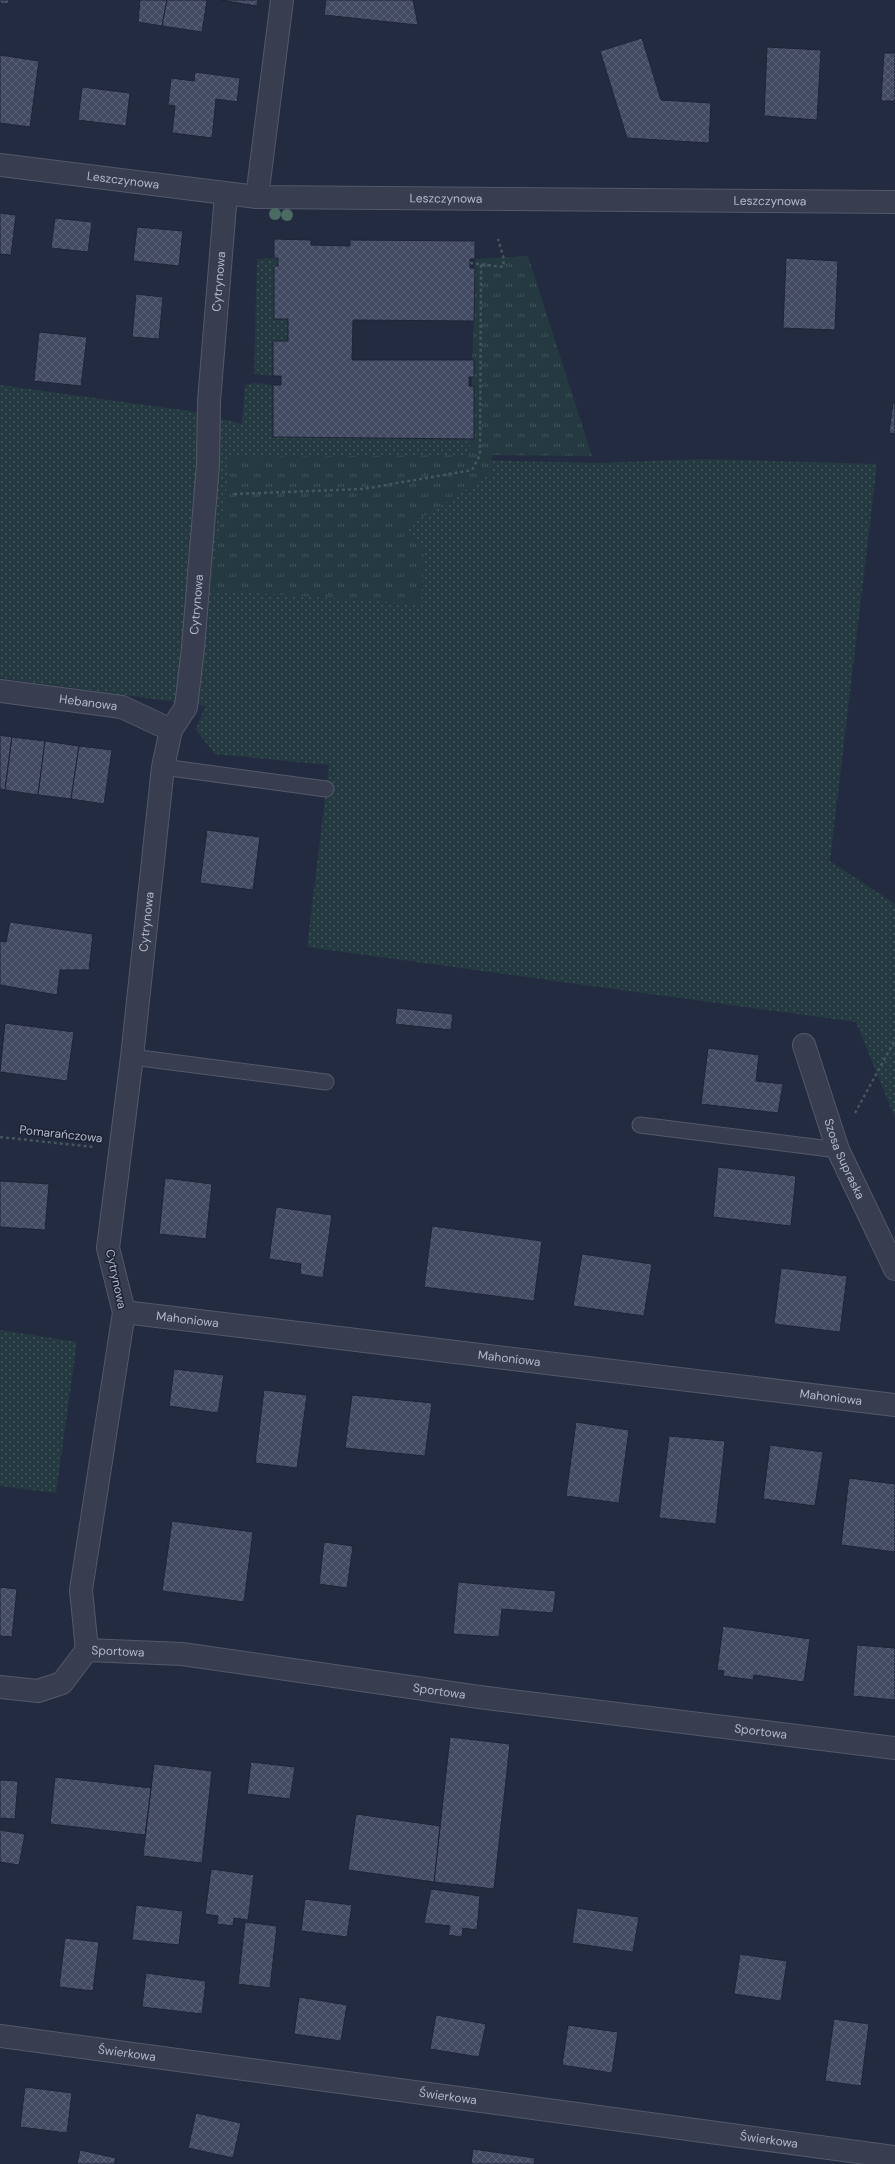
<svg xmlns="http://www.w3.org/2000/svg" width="895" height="2164" viewBox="0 0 895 2164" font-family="'DM Sans',sans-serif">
	<defs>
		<pattern id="grass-dots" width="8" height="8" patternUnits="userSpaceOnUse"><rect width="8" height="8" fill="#253941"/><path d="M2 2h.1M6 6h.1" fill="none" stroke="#42545b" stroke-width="1.8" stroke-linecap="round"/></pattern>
		<pattern id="park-tufts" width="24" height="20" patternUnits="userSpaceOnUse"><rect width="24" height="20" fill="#253941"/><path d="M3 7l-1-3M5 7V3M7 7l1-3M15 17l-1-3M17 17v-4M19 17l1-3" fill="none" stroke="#42545b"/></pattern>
		<pattern id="building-cross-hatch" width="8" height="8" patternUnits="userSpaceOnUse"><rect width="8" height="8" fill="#424a62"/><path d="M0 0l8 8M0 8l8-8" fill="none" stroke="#5b6277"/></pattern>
	</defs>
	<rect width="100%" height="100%" fill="#232b40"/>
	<g fill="url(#grass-dots)">
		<polygon points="278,258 278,266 274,266 274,319 288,319 288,341 273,342 273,376 254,374 257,259"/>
		<polygon points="254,383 273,385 273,437 471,438 470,455 465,455 464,460 598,463 703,459 877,464 830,861 895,904 895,1118 856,1022 307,947 329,765 215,754 196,730 205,706 0,678 0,385 189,411 242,424 245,385"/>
		<polygon points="0,1330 77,1342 56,1493 0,1486"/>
	</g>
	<polygon fill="url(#park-tufts)" points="528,256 592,456 492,455 491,474 405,528 424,548 421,604 209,590 226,494 229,457 470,455 475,259"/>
	<g fill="url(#building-cross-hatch)" stroke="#1f2537">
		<polygon points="0,0 9,0 8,4 0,3"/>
		<polygon points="140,0 167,0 162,26 138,22"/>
		<polygon points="167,0 207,0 202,32 162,26"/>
		<polygon points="220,0 258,0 257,6"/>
		<polygon points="326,0 413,0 418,25 324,15"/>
		<polygon points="642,38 661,100 711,103 709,143 627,138 600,51"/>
		<polygon points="767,47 821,50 817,120 764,116"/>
		<polygon points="884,53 895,53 895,101 881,101"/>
		<polygon points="0,55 39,61 30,127 0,123"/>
		<polygon points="195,72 240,78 237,102 216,99 212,138 172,133 175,106 168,105 171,78 194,81"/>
		<polygon points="82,87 130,93 126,126 78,120"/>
		<polygon points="0,213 16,215 11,255 0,254"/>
		<polygon points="55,218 92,222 88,252 51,248"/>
		<polygon points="137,227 183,231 179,266 133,261"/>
		<polygon points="274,239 311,240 311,245 350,246 350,240 475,241 475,259 470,259 470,268 475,268 474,321 353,320 352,360 474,360 474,377 469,377 469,386 474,386 474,439 273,437 273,385 281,385 281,376 273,376 273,341 288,341 288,319 274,319 274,266 278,266 278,258 274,258"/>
		<polygon points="786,258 838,261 835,330 783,328"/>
		<polygon points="136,294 163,297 159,339 132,337"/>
		<polygon points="39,332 87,337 81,386 34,381"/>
		<polygon points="893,403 895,403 895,434 889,433"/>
		<polygon points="0,735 12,737 5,790 0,789"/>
		<polygon points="12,737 45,741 38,795 5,790"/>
		<polygon points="45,741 79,746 71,799 38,795"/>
		<polygon points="79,746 112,750 104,804 71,799"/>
		<polygon points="207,830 260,837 253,890 200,883"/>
		<polygon points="10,922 93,934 89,970 60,970 57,995 0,985 0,941 6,942"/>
		<polygon points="397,1008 453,1014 451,1030 395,1024"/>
		<polygon points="5,1023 74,1032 67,1081 0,1072"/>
		<polygon points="708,1048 759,1055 756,1081 783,1084 778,1113 701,1104"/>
		<polygon points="718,1167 796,1176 791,1226 713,1217"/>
		<polygon points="165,1178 212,1184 206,1239 159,1234"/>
		<polygon points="0,1181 49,1184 45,1230 0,1227"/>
		<polygon points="276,1207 332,1215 323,1278 300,1274 301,1264 269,1259"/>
		<polygon points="432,1226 542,1241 534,1301 424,1287"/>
		<polygon points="582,1254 652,1264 644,1316 573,1306"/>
		<polygon points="781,1268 847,1276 840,1332 774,1324"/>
		<polygon points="174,1369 224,1375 218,1413 169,1406"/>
		<polygon points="264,1390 307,1395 297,1468 255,1463"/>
		<polygon points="352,1395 432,1403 425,1456 345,1448"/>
		<polygon points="576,1422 629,1430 619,1503 566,1496"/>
		<polygon points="669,1436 725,1441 716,1524 659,1518"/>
		<polygon points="770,1445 823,1452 815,1506 763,1499"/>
		<polygon points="849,1478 895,1484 895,1552 841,1545"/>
		<polygon points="172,1521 253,1532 244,1602 162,1591"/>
		<polygon points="324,1542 353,1546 347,1588 319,1584"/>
		<polygon points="458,1582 556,1591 553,1613 502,1609 499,1637 453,1634"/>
		<polygon points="0,1587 17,1589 12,1637 0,1636"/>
		<polygon points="723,1626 810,1639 804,1682 754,1675 753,1680 723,1676 724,1671 717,1670"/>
		<polygon points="857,1645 895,1648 895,1700 853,1696"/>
		<polygon points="450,1737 510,1744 494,1889 434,1882"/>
		<polygon points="251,1762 295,1767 290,1799 247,1794"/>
		<polygon points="154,1764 212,1771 202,1863 143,1856"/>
		<polygon points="55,1777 151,1788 145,1835 50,1824"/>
		<polygon points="0,1780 18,1781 15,1819 0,1818"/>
		<polygon points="356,1814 440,1826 434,1882 348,1870"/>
		<polygon points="0,1830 25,1834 19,1865 0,1862"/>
		<polygon points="211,1869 254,1875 248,1920 234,1918 233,1926 217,1924 218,1916 205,1914"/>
		<polygon points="431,1889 480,1896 477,1930 463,1928 462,1937 448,1935 450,1926 424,1923"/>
		<polygon points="305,1899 352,1905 347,1937 301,1931"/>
		<polygon points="136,1905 183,1911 179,1945 132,1940"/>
		<polygon points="577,1908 639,1917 633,1952 572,1943"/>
		<polygon points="245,1922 277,1926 270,1988 238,1984"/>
		<polygon points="65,1938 99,1942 93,1991 59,1987"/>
		<polygon points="740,1954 787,1961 781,2001 734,1994"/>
		<polygon points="146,1973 206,1981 202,2014 142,2007"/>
		<polygon points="299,1997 347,2005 341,2041 294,2034"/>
		<polygon points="436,2015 486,2024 479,2057 430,2049"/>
		<polygon points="834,2019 869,2024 861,2086 825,2081"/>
		<polygon points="568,2025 618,2032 612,2073 562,2065"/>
		<polygon points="25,2087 72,2093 67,2133 20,2127"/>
		<polygon points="196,2113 241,2123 233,2158 188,2148"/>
		<polygon points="473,2149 535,2158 534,2164 471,2164"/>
		<polygon points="80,2150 116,2158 114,2164 77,2164"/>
	</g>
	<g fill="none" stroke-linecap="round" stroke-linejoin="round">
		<g stroke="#53596b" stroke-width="17">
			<g id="service">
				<polyline points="163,767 326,789"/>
				<polyline points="132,1057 326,1082"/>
				<polyline points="640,1125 838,1150"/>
			</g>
		</g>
		<g stroke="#53596b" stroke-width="24">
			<g id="minor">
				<path id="s1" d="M0 165 257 197 895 202"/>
				<polyline points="257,197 282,0"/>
				<path id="s2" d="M0 691 122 707 171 730"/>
				<path id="s3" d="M804 1045 838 1150 895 1269"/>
				<path id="s4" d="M124 1312 895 1405"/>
				<path id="s5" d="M87 1650 81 1590 124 1312 108 1248 132 1057 163 767 171 730 186 707 193 648 208 464 209 401 226 194"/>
				<path id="s6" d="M87 1650 182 1654 479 1697 895 1748"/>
				<polyline points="0,1687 38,1691 62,1683 87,1650"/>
				<path id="s7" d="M0 2036 895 2157"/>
			</g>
		</g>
		<g stroke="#44565e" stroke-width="2.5" stroke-dasharray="3 3" stroke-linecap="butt">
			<polyline points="470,263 503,267 504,259 498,239"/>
			<polyline points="234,494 363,489 472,470 480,455 481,264"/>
			<polyline points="855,1113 895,1040"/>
			<polyline points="0,1137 94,1147"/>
		</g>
		<use href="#service" stroke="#383e50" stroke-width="15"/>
		<use href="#minor" stroke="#383e50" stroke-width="22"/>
	</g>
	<g fill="#4a6a62">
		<circle cx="275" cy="214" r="6"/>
		<circle cx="287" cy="215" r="6"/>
	</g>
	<g text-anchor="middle" stroke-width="3" stroke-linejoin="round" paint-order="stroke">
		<g font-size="12" fill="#b4b9cb" stroke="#1d2335">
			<text dy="4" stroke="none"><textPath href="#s1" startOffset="124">Leszczynowa</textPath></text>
			<text dy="4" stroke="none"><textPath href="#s1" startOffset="448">Leszczynowa</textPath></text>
			<text dy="4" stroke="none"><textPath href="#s1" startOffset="772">Leszczynowa</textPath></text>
			<text dy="4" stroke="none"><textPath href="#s5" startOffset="1384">Cytrynowa</textPath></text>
			<text dy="4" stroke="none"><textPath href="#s5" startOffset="1060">Cytrynowa</textPath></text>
			<text dy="4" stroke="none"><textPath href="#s2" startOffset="89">Hebanowa</textPath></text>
			<text dy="4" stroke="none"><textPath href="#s5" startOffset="736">Cytrynowa</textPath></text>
			<text transform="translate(61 1134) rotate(6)" y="4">Pomarańczowa</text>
			<text dy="4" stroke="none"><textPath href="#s3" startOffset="121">Szosa Supraska</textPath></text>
			<text transform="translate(116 1279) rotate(78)" y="4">Cytrynowa</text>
			<text dy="4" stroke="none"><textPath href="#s4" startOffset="64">Mahoniowa</textPath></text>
			<text dy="4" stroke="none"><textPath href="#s4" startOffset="388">Mahoniowa</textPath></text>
			<text dy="4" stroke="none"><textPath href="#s4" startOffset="712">Mahoniowa</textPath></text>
			<text dy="4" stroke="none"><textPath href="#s6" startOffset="31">Sportowa</textPath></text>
			<text dy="4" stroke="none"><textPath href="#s6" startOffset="355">Sportowa</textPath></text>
			<text dy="4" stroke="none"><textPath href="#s6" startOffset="679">Sportowa</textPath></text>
			<text dy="4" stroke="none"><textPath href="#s7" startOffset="128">Świerkowa</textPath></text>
			<text dy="4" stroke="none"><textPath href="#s7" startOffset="452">Świerkowa</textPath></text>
			<text dy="4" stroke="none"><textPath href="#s7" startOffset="776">Świerkowa</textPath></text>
		</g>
	</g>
</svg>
